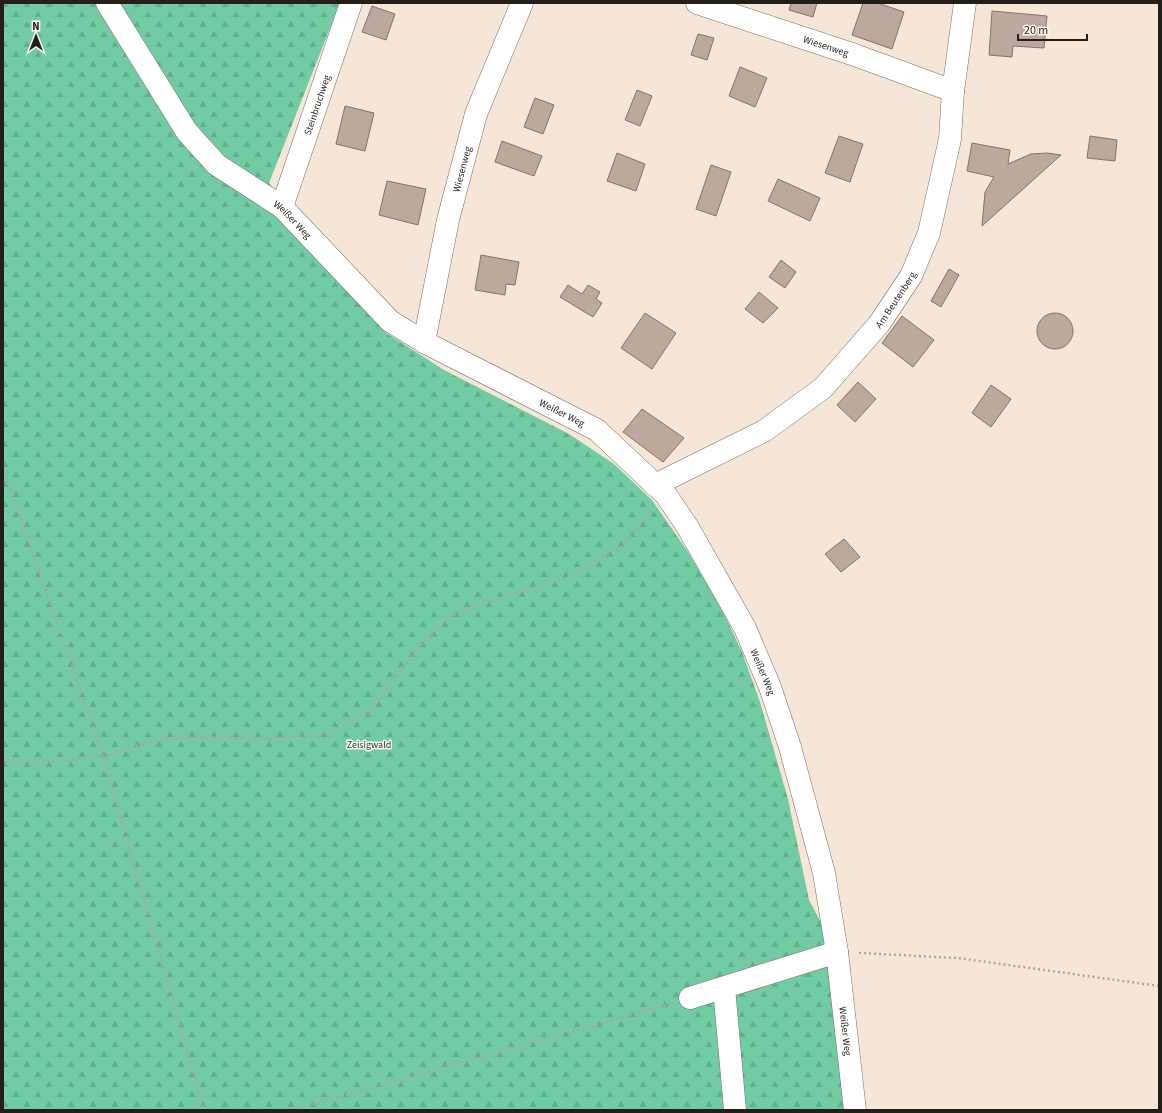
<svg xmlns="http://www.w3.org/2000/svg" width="1162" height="1113" viewBox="0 0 1162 1113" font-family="'Source Sans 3',sans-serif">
	<defs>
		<pattern id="forest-firs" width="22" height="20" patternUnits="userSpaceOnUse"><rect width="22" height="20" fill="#71cca3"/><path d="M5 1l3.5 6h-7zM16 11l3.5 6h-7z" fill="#62af8c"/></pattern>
	</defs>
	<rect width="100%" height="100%" fill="#f6e6d7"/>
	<polygon fill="url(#forest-firs)" points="3,3 340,3 269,183 385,332 444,370 569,434 614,464 652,500 688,552 721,607 742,652 760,702 788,799 809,900 837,952 855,1110 3,1110"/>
	<g fill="#bca89f" stroke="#85726a">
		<polygon points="791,3 817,3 813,17 789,10"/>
		<polygon points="863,3 878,3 904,12 892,49 852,35"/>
		<polygon points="372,6 395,14 386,40 362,32"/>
		<polygon points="992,11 1047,16 1044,48 1013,46 1012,57 989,55"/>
		<polygon points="698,34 714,38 707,60 691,55"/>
		<polygon points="740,67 767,78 755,107 729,96"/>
		<polygon points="637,90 652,96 640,126 625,120"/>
		<polygon points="535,98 554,105 543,134 524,127"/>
		<polygon points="345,106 374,113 365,151 336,144"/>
		<polygon points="839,136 863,144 850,182 825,173"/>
		<polygon points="1090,136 1117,140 1115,161 1087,158"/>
		<polygon points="502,141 542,156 534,176 495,162"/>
		<polygon points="972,143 1010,150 1008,164 1031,154 1047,153 1061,155 982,226 985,192 994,177 967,171"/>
		<polygon points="617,153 645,164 636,191 607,181"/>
		<polygon points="711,165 731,172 716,216 696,209"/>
		<polygon points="778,179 820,198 810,221 768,201"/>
		<polygon points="387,181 426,189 418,225 379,215"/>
		<polygon points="481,255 519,262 515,285 506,284 505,295 475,290"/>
		<polygon points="781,260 796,272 785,288 769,277"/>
		<polygon points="949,269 959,275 941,307 931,301"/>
		<polygon points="568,285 582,294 588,285 600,292 596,299 602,303 593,317 560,297"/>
		<polygon points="759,292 778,308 763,323 745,309"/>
		<circle cx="1055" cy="331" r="18"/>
		<polygon points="645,313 676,333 652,369 621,348"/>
		<polygon points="902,316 934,340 913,367 882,343"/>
		<polygon points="858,382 876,399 855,422 837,405"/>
		<polygon points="991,385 1011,399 991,427 972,413"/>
		<polygon points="642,409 684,438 663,462 623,432"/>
		<polygon points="844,539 860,557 841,572 825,554"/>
	</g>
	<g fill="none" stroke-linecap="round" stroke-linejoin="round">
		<g stroke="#7b6d60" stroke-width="23">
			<g id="street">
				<path id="s1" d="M107 3 187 132 217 165 282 207 390 321 424 342 597 430 666 495 687 526 745 628 770 687 790 747 824 873 837 952 855 1110"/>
				<path id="s2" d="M697 3 852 54 953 91"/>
				<path id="s3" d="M282 207 351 3"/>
				<path id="s4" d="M424 342 448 220 476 114 522 3"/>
				<path id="s5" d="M655 485 764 431 823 388 879 324 911 276 929 233 950 139 953 91 965 3"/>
				<polyline points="724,988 735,1110"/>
				<polyline points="690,998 837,952"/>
			</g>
		</g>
		<g stroke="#b2a59a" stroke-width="2.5" stroke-dasharray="2 3" stroke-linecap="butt">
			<polyline points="3,466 103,756 204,1110"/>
			<polyline points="3,760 31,763 103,756 159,739 220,737 264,740 329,734 369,712 425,640 451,616 481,604 565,578 623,545 651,512"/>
			<polyline points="859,953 958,958 1159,986"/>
			<polyline points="293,1110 670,1004"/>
		</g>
		<use href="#street" stroke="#fff" stroke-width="22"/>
	</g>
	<g text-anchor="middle" stroke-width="3" stroke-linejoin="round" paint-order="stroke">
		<g font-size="10" fill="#241e19" stroke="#fef5ec">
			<text dy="4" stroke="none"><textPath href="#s2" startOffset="136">Wiesenweg</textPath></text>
			<text dy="4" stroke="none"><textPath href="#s3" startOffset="108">Steinbruchweg</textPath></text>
			<text dy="4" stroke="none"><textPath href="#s4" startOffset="177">Wiesenweg</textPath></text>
			<text dy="4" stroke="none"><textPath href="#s1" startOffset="290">Weißer Weg</textPath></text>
			<text dy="4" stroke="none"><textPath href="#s5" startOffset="309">Am Beutenberg</textPath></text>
			<text dy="4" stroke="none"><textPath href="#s1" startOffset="626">Weißer Weg</textPath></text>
			<text dy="4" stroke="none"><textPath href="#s1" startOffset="962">Weißer Weg</textPath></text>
			<text dy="4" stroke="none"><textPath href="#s1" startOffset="1332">Weißer Weg</textPath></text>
		</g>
		<g font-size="10" fill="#154230" stroke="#fef5ec">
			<text x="369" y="748">Zeisigwald</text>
		</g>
	</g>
	<rect width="1162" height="1113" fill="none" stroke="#241e19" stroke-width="8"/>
	<g transform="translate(36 36)" stroke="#fef5ec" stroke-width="3" paint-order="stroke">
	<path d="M0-3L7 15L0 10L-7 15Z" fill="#241e19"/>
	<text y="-6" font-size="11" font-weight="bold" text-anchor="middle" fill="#241e19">N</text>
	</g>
	<path d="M1018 34v6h69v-6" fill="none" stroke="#241e19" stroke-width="2"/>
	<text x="1024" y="34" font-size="12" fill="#241e19" stroke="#fef5ec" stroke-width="3" paint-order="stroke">20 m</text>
</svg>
